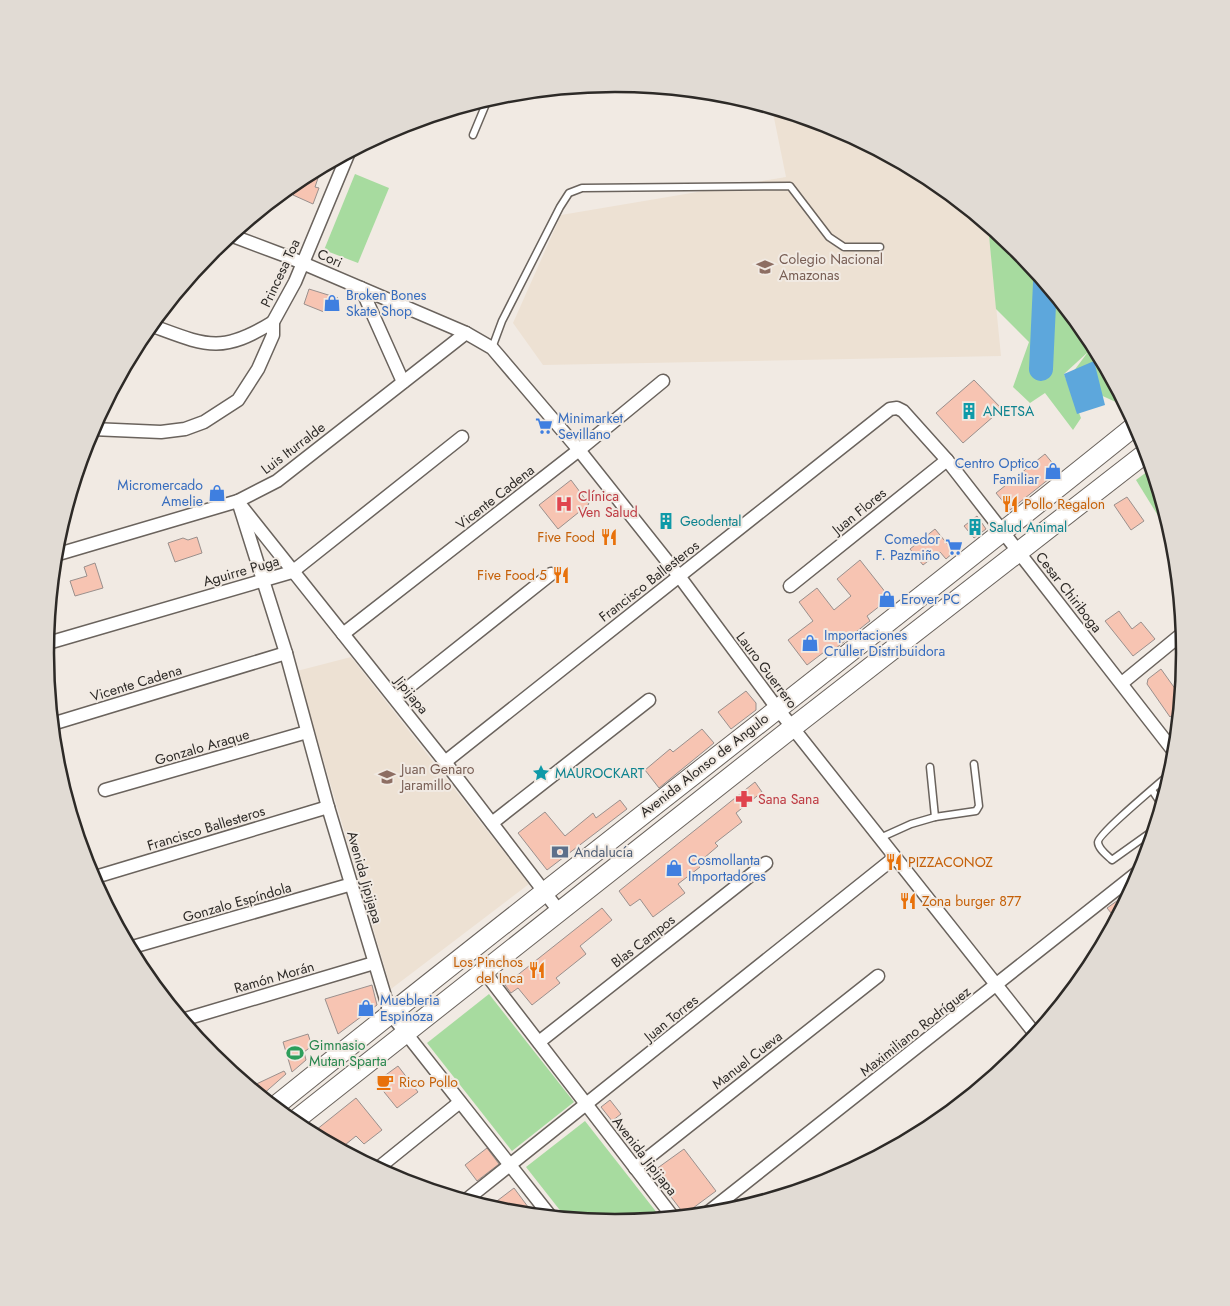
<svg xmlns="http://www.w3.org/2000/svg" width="1230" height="1306" viewBox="0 0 1230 1306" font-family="Jost,sans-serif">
	<rect width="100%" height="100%" fill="#f1eae3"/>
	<g fill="#ede1d3">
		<polygon points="772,108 833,127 932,179 988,225 1001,356 543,365 513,323 561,215 786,177"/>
		<polygon points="351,657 529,884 391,989 297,671"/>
	</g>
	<g fill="#a7db9f">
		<polygon points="355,174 389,188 358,263 324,250"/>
		<polygon points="988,225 1018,250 1089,337 1127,407 1067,380 1088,352 1064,374 1081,418 1073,430 1045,393 1030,403 1013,387 1029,342 996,309"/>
		<polygon points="1152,468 1173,540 1136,480"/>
		<polygon points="489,994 574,1102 512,1151 427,1043"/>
		<polygon points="585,1121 661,1218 615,1223 566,1218 526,1167"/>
	</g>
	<polygon fill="#5da7dc" points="1094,361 1105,405 1077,414 1064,374"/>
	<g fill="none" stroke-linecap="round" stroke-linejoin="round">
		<polyline stroke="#5da7dc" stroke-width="24" points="1041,369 1045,283"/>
	</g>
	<g fill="#f7c4b2" stroke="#9a908d">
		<polygon points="322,166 315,187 319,188 313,204 293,195 300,178"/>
		<polygon points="309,289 338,298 333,311 325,308 324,312 304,304"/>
		<polygon points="974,380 1002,409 963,443 936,413"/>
		<polygon points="1045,454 1059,471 1010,510 996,493"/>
		<polygon points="571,480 589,504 558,529 539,505"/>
		<polygon points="1127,497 1144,521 1131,530 1114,505"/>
		<polygon points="977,516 986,529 974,538 964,526"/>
		<polygon points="935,529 954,552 946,559 940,552 923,565 910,549"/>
		<polygon points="197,537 202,553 175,562 168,543 183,538 188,540"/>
		<polygon points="860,560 890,598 867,616 870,621 866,624 835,649 832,646 807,665 788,640 813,621 799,602 817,588 834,610 851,596 837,579"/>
		<polygon points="95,563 103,588 75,596 70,581 87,576 84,567"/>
		<polygon points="1119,611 1132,629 1141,622 1155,639 1133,656 1105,621"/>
		<polygon points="1161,669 1181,697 1179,710 1170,717 1147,684 1148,679"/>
		<polygon points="746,691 756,703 756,710 731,729 718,712"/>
		<polygon points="702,729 714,743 659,788 645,770 670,749 673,752"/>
		<polygon points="755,782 762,792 736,813 742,822 715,843 718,846 697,864 700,867 678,884 685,893 653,917 640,899 630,906 619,891"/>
		<polygon points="620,800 627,809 547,870 518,833 545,812 565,836 593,813 596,818"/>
		<polygon points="1131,891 1120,911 1116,919 1107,908"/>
		<polygon points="602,908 612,920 580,946 586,954 556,978 560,983 532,1005 518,988 511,993 505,985"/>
		<polygon points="372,985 377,1005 338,1034 325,999"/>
		<polygon points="308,1034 312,1046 304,1052 306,1060 292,1072 283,1042"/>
		<polygon points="398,1066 418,1092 397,1108 376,1082"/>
		<polygon points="284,1071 286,1074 261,1096 250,1087"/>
		<polygon points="356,1098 382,1130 364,1144 356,1136 340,1149 311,1134"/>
		<polygon points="610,1100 621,1114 612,1121 601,1107"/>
		<polygon points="487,1148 499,1164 477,1181 465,1165"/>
		<polygon points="684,1149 716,1191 689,1211 681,1210 652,1172"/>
		<polygon points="514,1188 534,1215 504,1212 499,1211 493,1204"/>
	</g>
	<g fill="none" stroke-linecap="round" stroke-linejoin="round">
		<g stroke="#6a635d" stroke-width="9">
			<g id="service">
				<polyline points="473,135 488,99"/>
				<polyline points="492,348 502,321 560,207 569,193 582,188 790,186 829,237 844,247 880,247"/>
				<polyline points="930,767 935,817"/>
				<polyline points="1152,790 1162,805"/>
				<path d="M1154 830 1112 860C1108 856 1098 849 1098 842 1098 834 1162 781 1172 772"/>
				<polyline points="880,838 911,824 935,817 976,811 979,806 974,764"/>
			</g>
		</g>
		<g stroke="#6a635d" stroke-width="15">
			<g id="minor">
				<polyline points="230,235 286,256 466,333 492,348 579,450 679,576 777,708 1036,1035"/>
				<polyline points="361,288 403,382"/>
				<path d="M150 325C205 345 220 355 273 322"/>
				<polyline points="92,429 161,432 185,429 204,422 238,400 258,369 273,335 273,322 295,282 349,152"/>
				<polyline points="238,501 286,653 328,807 390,1013 551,1217"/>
				<polyline points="242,507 445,762 559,911"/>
				<polyline points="55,555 238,501 277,481 466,333"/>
				<polyline points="790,586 947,460"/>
				<polyline points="343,634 579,450 663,381"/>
				<polyline points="48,643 292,572 462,437"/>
				<polyline points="1122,683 1183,633"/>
				<polyline points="395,698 551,574"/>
				<polyline points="52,724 286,653"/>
				<polyline points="445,762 890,409 897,408 903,411 947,460 1175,753"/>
				<polyline points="105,790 307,732"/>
				<polyline points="492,823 649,700"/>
				<polyline points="92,878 328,807"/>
				<polyline points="129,948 352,884"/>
				<polyline points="483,970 673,1217"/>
				<polyline points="182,1020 374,963"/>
				<polyline points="539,1042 766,863"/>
				<polyline points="635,1168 878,976"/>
				<polyline points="377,1169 460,1102"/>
				<polyline points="466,1200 894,858"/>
				<polyline points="706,1214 1142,869"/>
			</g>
		</g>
		<g stroke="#6a635d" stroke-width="21">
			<g id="primary">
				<path d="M274 1107C559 877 851 655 1136 425"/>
				<polyline points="293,1122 792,728 1147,452"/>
			</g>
		</g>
		<use href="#service" stroke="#fff" stroke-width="6"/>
		<use href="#minor" stroke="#fff" stroke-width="12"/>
		<use href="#primary" stroke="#fff" stroke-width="19"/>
	</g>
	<defs>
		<g id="school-bare" transform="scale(1.35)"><path d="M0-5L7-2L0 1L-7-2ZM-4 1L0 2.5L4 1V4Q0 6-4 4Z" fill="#8d6e63" stroke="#f1eae3" stroke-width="2.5" paint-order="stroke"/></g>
		<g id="shop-bare" transform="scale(1.35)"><path d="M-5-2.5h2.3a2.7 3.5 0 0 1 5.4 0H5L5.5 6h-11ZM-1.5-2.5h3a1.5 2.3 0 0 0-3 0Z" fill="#3f7fe0" stroke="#f1eae3" stroke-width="2.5" paint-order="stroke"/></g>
		<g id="building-bare" transform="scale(1.35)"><path d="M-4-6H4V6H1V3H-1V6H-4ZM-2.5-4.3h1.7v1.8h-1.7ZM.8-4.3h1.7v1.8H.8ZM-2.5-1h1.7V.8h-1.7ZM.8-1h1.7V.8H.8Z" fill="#0f9aa8" stroke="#f1eae3" stroke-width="2.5" paint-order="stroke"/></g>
		<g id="supermarket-bare" transform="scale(1.35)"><path d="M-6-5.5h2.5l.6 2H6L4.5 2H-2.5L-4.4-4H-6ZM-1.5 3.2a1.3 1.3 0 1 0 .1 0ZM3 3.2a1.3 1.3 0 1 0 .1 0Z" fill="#3f7fe0" stroke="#f1eae3" stroke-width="2.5" paint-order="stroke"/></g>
		<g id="hospital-bare" transform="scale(1.35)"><path d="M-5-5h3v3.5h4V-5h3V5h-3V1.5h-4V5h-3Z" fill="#e0444e" stroke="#f1eae3" stroke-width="2.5" paint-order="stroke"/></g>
		<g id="restaurant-bare" transform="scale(1.35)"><path d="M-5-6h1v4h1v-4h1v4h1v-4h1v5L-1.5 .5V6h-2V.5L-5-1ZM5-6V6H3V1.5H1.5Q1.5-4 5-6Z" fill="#e8710a" stroke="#f1eae3" stroke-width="2.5" paint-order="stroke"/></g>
		<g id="sight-bare" transform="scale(1.35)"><path d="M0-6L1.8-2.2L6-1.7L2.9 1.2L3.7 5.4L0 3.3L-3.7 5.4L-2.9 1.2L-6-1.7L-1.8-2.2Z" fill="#0f9aa8" stroke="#f1eae3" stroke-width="2.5" paint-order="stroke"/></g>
		<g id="pharmacy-bare" transform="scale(1.35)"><path d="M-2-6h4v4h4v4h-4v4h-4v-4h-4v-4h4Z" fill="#e0444e" stroke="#f1eae3" stroke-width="2.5" paint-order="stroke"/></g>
		<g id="bank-bare" transform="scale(1.35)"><path d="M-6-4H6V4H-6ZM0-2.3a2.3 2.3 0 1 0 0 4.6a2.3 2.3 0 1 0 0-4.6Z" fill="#5c6f8a" stroke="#f1eae3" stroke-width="2.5" paint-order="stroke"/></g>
		<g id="stadium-bare" transform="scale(1.35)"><path d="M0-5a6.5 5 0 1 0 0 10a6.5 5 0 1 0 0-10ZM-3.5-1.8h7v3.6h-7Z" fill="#2e9e5b" stroke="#f1eae3" stroke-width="2.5" paint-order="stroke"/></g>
		<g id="cafe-bare" transform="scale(1.35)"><path d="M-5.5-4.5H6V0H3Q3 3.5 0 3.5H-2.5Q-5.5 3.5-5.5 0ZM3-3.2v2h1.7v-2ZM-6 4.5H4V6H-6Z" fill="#e8710a" stroke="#f1eae3" stroke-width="2.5" paint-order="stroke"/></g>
	</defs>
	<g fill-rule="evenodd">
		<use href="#school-bare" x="765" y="267"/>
		<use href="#shop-bare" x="332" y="303"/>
		<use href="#building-bare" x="969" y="411"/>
		<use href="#supermarket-bare" x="544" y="426"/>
		<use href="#shop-bare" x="1053" y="471"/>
		<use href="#shop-bare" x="217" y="493"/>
		<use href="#hospital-bare" x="564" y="504"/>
		<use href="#restaurant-bare" x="1010" y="504"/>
		<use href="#building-bare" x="666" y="521"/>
		<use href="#building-bare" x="975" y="527"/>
		<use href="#restaurant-bare" x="609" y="537"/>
		<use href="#supermarket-bare" x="954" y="547"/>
		<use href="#restaurant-bare" x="561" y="575"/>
		<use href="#shop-bare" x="887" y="599"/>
		<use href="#shop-bare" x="810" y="643"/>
		<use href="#sight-bare" x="541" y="773"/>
		<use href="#school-bare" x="387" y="777"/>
		<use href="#pharmacy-bare" x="744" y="799"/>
		<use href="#bank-bare" x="560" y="852"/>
		<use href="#restaurant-bare" x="894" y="862"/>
		<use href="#shop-bare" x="674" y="868"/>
		<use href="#restaurant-bare" x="908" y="901"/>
		<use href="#restaurant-bare" x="537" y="970"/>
		<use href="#shop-bare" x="366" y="1008"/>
		<use href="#stadium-bare" x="295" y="1053"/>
		<use href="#cafe-bare" x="385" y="1082"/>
	</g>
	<g text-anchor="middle" stroke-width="4" stroke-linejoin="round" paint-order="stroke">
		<g font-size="14" fill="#2d2a27" stroke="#f1eae3">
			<text transform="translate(330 258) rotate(24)" y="5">Cori</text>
			<text transform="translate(280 273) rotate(-65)" y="5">Princesa Toa</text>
			<text transform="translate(293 448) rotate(-37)" y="5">Luis Iturralde</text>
			<text transform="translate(495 497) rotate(-38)" y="5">Vicente Cadena</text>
			<text transform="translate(859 511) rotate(-39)" y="5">Juan Flores</text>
			<text transform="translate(241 571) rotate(-16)" y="5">Aguirre Puga</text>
			<text transform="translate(649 581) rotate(-38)" y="5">Francisco Ballesteros</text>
			<text transform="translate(1069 592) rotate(52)" y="5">Cesar Chiriboga</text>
			<text transform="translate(767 670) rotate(53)" y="5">Lauro Guerrero</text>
			<text transform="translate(136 683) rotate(-17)" y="5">Vicente Cadena</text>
			<text transform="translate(412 695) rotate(51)" y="5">Jipijapa</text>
			<text transform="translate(202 747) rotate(-16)" y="5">Gonzalo Araque</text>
			<text transform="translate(704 765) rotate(-38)" y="5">Avenida Alonso de Angulo</text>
			<text transform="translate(206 828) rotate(-17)" y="5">Francisco Ballesteros</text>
			<text transform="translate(365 877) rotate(74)" y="5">Avenida Jipijapa</text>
			<text transform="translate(237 902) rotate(-16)" y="5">Gonzalo Espíndola</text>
			<text transform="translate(643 941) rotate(-38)" y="5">Blas Campos</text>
			<text transform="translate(274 977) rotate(-16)" y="5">Ramón Morán</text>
			<text transform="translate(671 1018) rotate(-39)" y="5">Juan Torres</text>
			<text transform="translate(915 1031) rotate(-38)" y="5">Maximiliano Rodríguez</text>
			<text transform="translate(747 1060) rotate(-38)" y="5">Manuel Cueva</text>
			<text transform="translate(645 1156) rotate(52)" y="5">Avenida Jipijapa</text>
		</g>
		<g font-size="14" fill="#785e54" stroke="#f1eae3" text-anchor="start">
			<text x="779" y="264">Colegio Nacional<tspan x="779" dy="16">Amazonas</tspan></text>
			<text x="401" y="774">Juan Genaro<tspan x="401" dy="16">Jaramillo</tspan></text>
		</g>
		<g font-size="14" fill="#366cbe" stroke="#f1eae3" text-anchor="start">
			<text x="346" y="300">Broken Bones<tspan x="346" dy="16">Skate Shop</tspan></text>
			<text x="558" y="423">Minimarket<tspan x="558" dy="16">Sevillano</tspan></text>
			<text x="1039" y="468" text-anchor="end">Centro Optico<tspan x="1039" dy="16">Familiar</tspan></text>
			<text x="203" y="490" text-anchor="end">Micromercado<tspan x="203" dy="16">Amelie</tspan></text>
			<text x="940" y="544" text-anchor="end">Comedor<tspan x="940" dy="16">F. Pazmiño</tspan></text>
			<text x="901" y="604">Erover PC</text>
			<text x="824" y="640">Importaciones<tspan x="824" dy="16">Cruller Distribuidora</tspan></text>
			<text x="688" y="865">Cosmollanta<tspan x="688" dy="16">Importadores</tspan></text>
			<text x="380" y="1005">Muebleria<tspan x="380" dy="16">Espinoza</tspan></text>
		</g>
		<g font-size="14" fill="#0d838f" stroke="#f1eae3" text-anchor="start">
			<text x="983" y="416">ANETSA</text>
			<text x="680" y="526">Geodental</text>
			<text x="989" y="532">Salud Animal</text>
			<text x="555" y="778">MAUROCKART</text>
		</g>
		<g font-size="14" fill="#be3a42" stroke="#f1eae3" text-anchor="start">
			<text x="578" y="501">Clínica<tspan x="578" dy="16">Ven Salud</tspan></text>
			<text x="758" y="804">Sana Sana</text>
		</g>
		<g font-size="14" fill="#c56008" stroke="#f1eae3" text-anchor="start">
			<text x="1024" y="509">Pollo Regalon</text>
			<text x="595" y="542" text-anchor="end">Five Food</text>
			<text x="547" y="580" text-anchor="end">Five Food 5</text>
			<text x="908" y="867">PIZZACONOZ</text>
			<text x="922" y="906">Zona burger 877</text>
			<text x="523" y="967" text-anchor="end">Los Pinchos<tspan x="523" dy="16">del Inca</tspan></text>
			<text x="399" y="1087">Rico Pollo</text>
		</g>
		<g font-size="14" fill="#4e5e75" stroke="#f1eae3" text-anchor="start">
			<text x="574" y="857">Andalucía</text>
		</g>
		<g font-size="14" fill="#27864d" stroke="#f1eae3" text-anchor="start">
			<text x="309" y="1050">Gimnasio<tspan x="309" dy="16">Mutan Sparta</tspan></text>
		</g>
	</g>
	<path d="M0 0H1230V1306H0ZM54 653a561 561 0 1 1 1122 0a561 561 0 1 1-1122 0Z" fill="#e1dbd4" fill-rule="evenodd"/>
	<path fill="none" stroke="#2d2a27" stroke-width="2.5" d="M54 653a561 561 0 1 1 1122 0a561 561 0 1 1-1122 0Z"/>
</svg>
